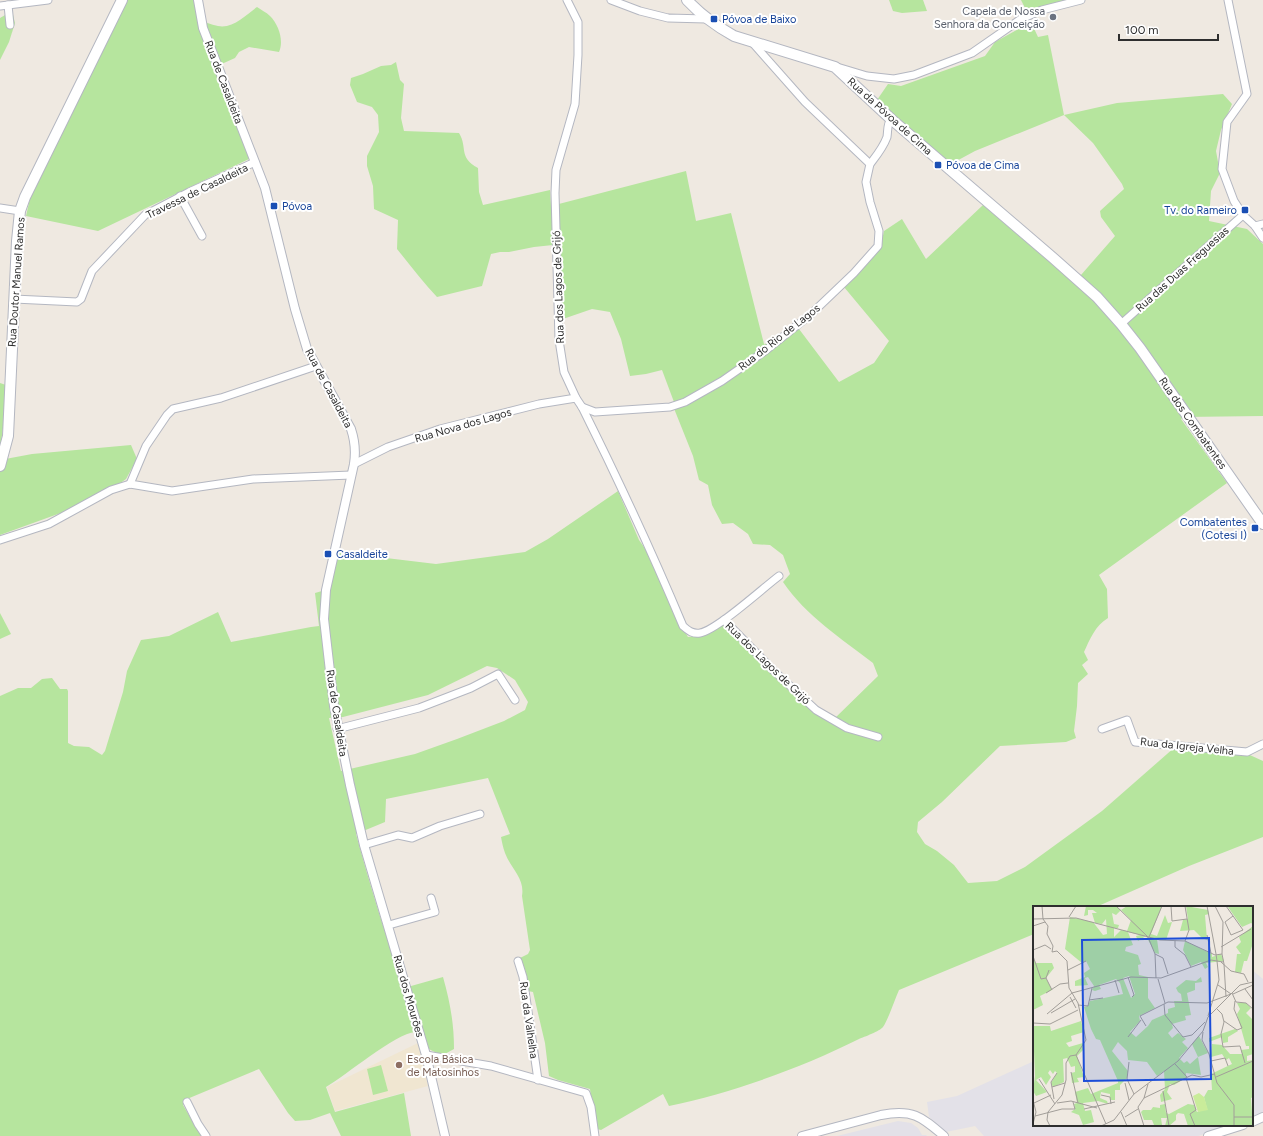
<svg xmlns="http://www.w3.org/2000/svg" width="1263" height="1136" viewBox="0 0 1263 1136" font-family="Figtree,sans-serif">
	<rect width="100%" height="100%" fill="#efe9e1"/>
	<g fill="#e3e1e8">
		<polygon points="1252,970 1263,979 1263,1113 1252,1118"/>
		<polygon points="1034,1061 1034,1125 1232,1125 1198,1136 984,1136 975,1126 946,1132 929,1117 927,1102 957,1096"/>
		<polygon points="898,1121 911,1123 918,1128 922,1135 926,1135 927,1136 837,1136"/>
	</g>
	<polygon fill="#f0e6d1" points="418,1043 428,1086 335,1111 327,1087"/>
	<g fill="#b6e59e" fill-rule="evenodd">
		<path d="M127 0H195L197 19C204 21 211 25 218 26 233 29 246 15 257 7 261 10 266 12 270 16 279 25 284 41 279 52L249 47 239 52 235 58 215 67 249 159 98 231 26 216 31 194Z"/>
		<polygon points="889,0 923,0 927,11 902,13 893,11"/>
		<polygon points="1021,0 1066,0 1066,1 1027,12"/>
		<polygon points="12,11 15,23 9,42 0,60 0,18"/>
		<path d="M1031 22 1038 37 1048 35 1064 115 1117 103 1223 94 1232 104 1221 130 1216 151 1220 173 1211 191 1209 221 1247 229 1263 244V416L1184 417 1181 419 1227 483 1099 575 1107 589 1108 618C1095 626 1090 639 1084 652L1088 660 1082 665 1088 674 1078 683 1077 706 1074 731 1076 738 1066 742 1000 746 942 802 918 822 917 832 925 844 937 851 954 865 968 883 997 881 1025 867 1102 811 1175 747 1241 751 1263 761V837L1189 866 1096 907H1034V934L899 990C895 999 888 1020 883 1027 880 1031 864 1037 859 1039 801 1068 732 1093 669 1106L663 1094 601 1130 597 1129 593 1114 590 1089 558 1080 549 1076 545 1043 533 992 528 991 525 970 520 958 528 954 530 950 522 896C525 878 511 869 505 853 503 848 502 842 501 837L510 834 488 778 386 799 385 822 356 834C370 886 386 937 404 988L443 977C450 1002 454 1023 454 1049L443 1055C426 1049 424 1047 415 1032 396 1033 345 1076 326 1087L335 1112 404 1093 411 1136H341L330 1113 310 1120 295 1121 288 1113 259 1069 187 1099 183 1105 201 1136H0V696L18 688H31L42 679 52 678 60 689H67L68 691V743L74 746 89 747 102 755 105 751 123 692 127 671 141 640 169 636 218 612 231 642 311 627 319 626 315 593 329 589 336 552 436 564 525 552 548 539 618 491 639 540 651 557 677 619 688 637 696 636 724 624 780 680 832 721 878 676 873 663C842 639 806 616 783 582L790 574 783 555 770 545 753 544 748 534 733 523 722 524 712 505 708 485 699 480 693 456 675 411 674 402 662 370 646 374 630 376 621 339 610 312 592 309 560 320 553 245 534 247 509 252H500L491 254 482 286 437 297C423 282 410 265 397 249L398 220 374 209 373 186 367 166V156L379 132 378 115 372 107 357 102 350 85 351 78 363 74 381 66 391 65 396 62 400 80 404 84 401 118 404 131 459 133C468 148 458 157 478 168L479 192 483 205 550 190 551 206 686 171 696 221 731 213 764 344 773 343 799 329 839 382 874 363 889 341 844 287 882 240 884 231 902 219 926 259 983 205 1074 283 1115 236 1101 217 1100 211 1124 189 1122 184 1093 143 1064 115 975 151 951 164 877 100 888 84 901 86 985 56 995 42ZM487 666 497 668 515 680 528 702 525 710 504 721 457 739 415 754 341 771 329 718 343 717 428 695Z"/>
		<polygon points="0,383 9,386 0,449"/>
		<polygon points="131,445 137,459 126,479 115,487 80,506 0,535 0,460 32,454"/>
		<polygon points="0,613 11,634 0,639"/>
		<polygon points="381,1065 388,1091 373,1095 367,1069"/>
	</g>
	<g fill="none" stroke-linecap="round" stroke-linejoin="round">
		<g stroke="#b4b7c1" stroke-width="9">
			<g id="minor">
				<path d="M567 0 578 22V55L575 104 556 170 555 193 559 340 564 372 576 398 582 407C618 479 652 552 683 626 689 631 692 634 700 633 717 630 763 588 779 576"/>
				<polyline points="611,0 640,11 668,18 706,19"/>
				<polyline points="1228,0 1247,94 1227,122 1222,169 1234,201 1243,215 1255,226 1263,238"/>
				<polyline points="8,5 10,25"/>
				<polyline points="0,6 48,0"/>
				<polyline points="837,67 867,76 894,79 914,75 972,53 1021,19 1042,10 1081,0"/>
				<path d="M870 164C877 155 883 148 887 137 888 130 887 124 891 119"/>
				<polyline points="180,196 202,236"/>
				<polyline points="0,208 20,211"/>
				<polyline points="1255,226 1263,224"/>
				<polyline points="14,299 77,302 81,299 92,271 145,215 189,192 255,162"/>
				<polyline points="1121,324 1243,215"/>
				<polyline points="582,407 595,412 670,407 685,402 722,381 765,351 810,315 854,273 878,246 879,231 870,202 866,182 870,164 805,102 751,41"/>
				<polyline points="354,464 388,447 440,429 539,404 576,398"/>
				<polyline points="130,484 146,446 167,415 173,409 221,398 316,366"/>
				<polyline points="0,540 49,524 111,490 130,484 172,491 253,479 351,475"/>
				<polyline points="724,620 774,671 816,710 847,728 878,737"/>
				<polyline points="337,729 419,708 471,688 498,674 515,700"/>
				<polyline points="1102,729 1127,720 1135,742 1247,752 1263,744"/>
				<polyline points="364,845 398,835 412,838 440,826 480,814"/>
				<polyline points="389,925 435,912 431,898"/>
				<polyline points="518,961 523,977 538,1080"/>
				<polyline points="426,1055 491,1066 586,1093 591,1107 595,1136"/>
				<polyline points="187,1102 198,1124 206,1136"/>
			</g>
		</g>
		<g stroke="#b4b7c1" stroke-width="10">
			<g id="tertiary">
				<path d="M198 0 203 28 265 188 295 309 307 349 351 429C355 441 356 451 354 464L326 590 324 619 334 706 350 785 364 845 426 1055 445 1136"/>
				<polyline points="1252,1122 1263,1117"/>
				<path d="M802 1136 881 1115C912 1109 921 1116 944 1136"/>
				<polyline points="1208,1136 1243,1125"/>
			</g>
		</g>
		<g stroke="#b4b7c1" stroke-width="12">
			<g id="secondary">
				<path d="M687 0C701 15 716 26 734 36L835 67 891 119 1052 257 1097 297 1121 324 1140 348 1263 524"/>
				<polyline points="0,466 8,436 17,241 20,211 25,197 122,0"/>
			</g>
		</g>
		<use href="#minor" stroke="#fff" stroke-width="7"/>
		<use href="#tertiary" stroke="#fff" stroke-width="8"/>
		<use href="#secondary" stroke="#fff" stroke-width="10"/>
	</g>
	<circle fill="#6b7280" stroke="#fff" stroke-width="1.5" cx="1053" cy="17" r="4"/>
	<g fill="#1a4fb4" stroke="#fff" stroke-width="1.5">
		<rect x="710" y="15" width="8" height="8" rx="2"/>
		<rect x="934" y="161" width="8" height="8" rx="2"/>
		<rect x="270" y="202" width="8" height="8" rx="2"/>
		<rect x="1241" y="206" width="8" height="8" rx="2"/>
		<rect x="1251" y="524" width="8" height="8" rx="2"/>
		<rect x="324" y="550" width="8" height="8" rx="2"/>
	</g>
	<circle fill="#8d6e63" stroke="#fff" stroke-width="1.5" cx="399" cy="1065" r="4"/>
	<g text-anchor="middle" stroke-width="4" stroke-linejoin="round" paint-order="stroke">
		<g font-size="11" fill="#5b616d" stroke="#fff" text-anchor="end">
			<text x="1045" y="15">Capela de Nossa<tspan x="1045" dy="13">Senhora da Conceição</tspan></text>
		</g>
		<g font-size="11" fill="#164399" stroke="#fff" text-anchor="start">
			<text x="722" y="23">Póvoa de Baixo</text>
			<text x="946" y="169">Póvoa de Cima</text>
			<text x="282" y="210">Póvoa</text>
			<text x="1237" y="214" text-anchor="end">Tv. do Rameiro</text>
			<text x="1247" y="526" text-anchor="end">Combatentes<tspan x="1247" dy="13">(Cotesi I)</tspan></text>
			<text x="336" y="558">Casaldeite</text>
		</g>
		<g font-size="11" fill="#2e2e2e" stroke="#fff">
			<text transform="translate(224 82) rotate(69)" y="4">Rua de Casaldeita</text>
			<text transform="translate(890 116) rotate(42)" y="4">Rua da Póvoa de Cima</text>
			<text transform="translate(197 191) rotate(-26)" y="4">Travessa de Casaldeita</text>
			<text transform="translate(1182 269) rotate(-42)" y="4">Rua das Duas Freguesias</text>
			<text transform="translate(16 282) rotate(-86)" y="4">Rua Doutor Manuel Ramos</text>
			<text transform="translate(558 287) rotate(-92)" y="4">Rua dos Lagos de Grijó</text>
			<text transform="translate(779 337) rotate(-38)" y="4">Rua do Rio de Lagos</text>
			<text transform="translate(329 388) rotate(62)" y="4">Rua de Casaldeita</text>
			<text transform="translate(1193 423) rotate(55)" y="4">Rua dos Combatentes</text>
			<text transform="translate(463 425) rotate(-16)" y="4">Rua Nova dos Lagos</text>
			<text transform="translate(768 663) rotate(44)" y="4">Rua dos Lagos de Grijó</text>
			<text transform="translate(337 713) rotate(81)" y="4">Rua de Casaldeita</text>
			<text transform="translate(1187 746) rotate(6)" y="4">Rua da Igreja Velha</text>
			<text transform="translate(409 996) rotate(74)" y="4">Rua dos Mourões</text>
			<text transform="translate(529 1020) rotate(82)" y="4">Rua da Valhelha</text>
		</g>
		<g font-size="11" fill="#785e54" stroke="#fff" text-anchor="start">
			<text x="407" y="1063">Escola Básica<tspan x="407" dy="13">de Matosinhos</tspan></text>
		</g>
	</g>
	<g transform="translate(1033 906)">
		<rect width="220" height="220" fill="#efe9e1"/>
		<path d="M53 0H83L88 4 94 0H129L118 28 124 30 132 9 135 17 139 16 133 34 124 33 126 48 122 47 113 30 105 35 103 30 107 29 95 26 100 39 93 41 92 45 105 49 108 58 105 59 106 69 115 71V92L122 102 106 110 107 115 97 126 103 131 115 120 119 114 135 107V103L142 101 141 95H149L148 88 145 86 143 82 153 74 163 75 168 71 169 76 162 77V84L154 87 158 109 152 110 153 114 139 118 140 122 135 127 139 132 145 127 153 133 149 136 155 142 146 152 151 157 154 155 157 158 165 151 159 138 166 130 175 147 165 151 168 169 153 167V172L141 179 137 178 134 186 139 193 128 196 127 189 132 183 131 165 124 170 114 156 95 154 94 145 85 136 79 145 95 165 94 172 87 179V184H82V194H77V188L68 186 67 192 74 195 75 198 65 195 50 197 52 205 58 204 61 216 50 219 46 209 38 206 42 203 41 198 44 197 42 186 55 182 58 188 85 177V175L67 134 63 133 58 123 51 101 55 100 57 95 90 88 87 77 83 73 66 79 68 83 62 85 59 84 61 80 55 71 52 72 55 79 42 80V75L52 71 51 67 57 63 53 55 49 57 32 43 37 11 60 16 70 29 74 28 73 13 69 18 62 17 59 7H64L60 4H55V9L51 10ZM88 4 98 14 94 25 88 24 81 31V22H85L86 19 81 18 79 7 83 9ZM96 70 102 88 98 92 90 72ZM153 0 175 4 176 8 172 9 174 34 169 32 161 24 147 25 150 14 155 13ZM220 0V18L218 17 209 21 195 1ZM220 20V37L214 55H211L208 67 202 66 204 48H208L203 41 208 36 206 31ZM152 35 179 48V51L188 48 191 55 173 57 175 61 172 63 168 56 158 60 150 44ZM0 52 3 57H19L21 62 13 72 19 84 7 90 10 99 0 104ZM204 97H213L218 102 213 107 220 114V148L214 150V155L220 154V191L218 192 220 220H155L151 208 145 207 143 209V214L136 220H132L134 212H128L129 219H121L119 214H111L108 206 110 204H118L120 201 127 202V199L132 198 133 207 136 208 155 198 161 199 164 206 174 203 171 191 175 184H179L178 168 199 158 196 152 193 154 189 148 178 151 179 138 189 139 197 148H209L208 144 216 143V140H213L204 108 207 103ZM48 115 51 126 38 130 39 135 33 137 36 141 50 137 51 143 44 150 51 171 44 172 46 176 39 177 38 167 42 166V160L38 161 34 152 30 153 31 176 20 181 18 177 24 167 22 165 20 168 17 164 15 167 18 171 13 179 8 171 3 174 14 186 3 190 0 185 2 170 0 120H17L18 125ZM202 123 205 125 195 131V136L190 137 189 131 176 136V132Z" fill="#b6e59e" fill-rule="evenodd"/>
		<path d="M166 187 171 191 175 204 165 206 160 190Z" fill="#c9ec9a"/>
		<path fill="none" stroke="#a29e99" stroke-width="1" d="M9 0 10 13 15 20 14 28 20 40 19 46 24 45 34 55 36 82 45 97 53 134 43 149M83 0 115 31 122 48 123 72M138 0 139 15 154 13M174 0 183 48M182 0 190 16 189 48M193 0 210 24 198 29 192 16 200 10M36 11 43 0M0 13 43 12 127 34 152 35 182 49 189 48 191 58M0 20 12 16M174 29 178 47M116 31 129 0M142 34V41L152 49 158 61M152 35 156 24 152 0M188 41 218 23M0 44 12 39 18 43M122 48 130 52 135 68M183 48 184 55 190 56M0 50 8 73 13 72M188 56 198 65 211 68 215 76M191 58 193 91M16 64 13 72 19 84M35 64 53 55M95 71 101 89 99 91M125 73 132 97M82 74 86 87M185 79 198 88M212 83 220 94M13 87 27 78 35 77M199 87 203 96 213 97 220 103M200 88 220 79M37 91 43 102M56 94 70 92M131 98 132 109 150 131 159 129 172 116M45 99 55 100 59 82M184 103 189 108 191 116 188 128 190 141 207 140 212 157M18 107 42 93M14 108 39 87 98 71 128 72 178 54 184 55 186 74 175 110M191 115 204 124 209 122 201 103 202 95M0 117 17 118 45 104M113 120 107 110 135 96 174 97 198 88M170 126 169 134 176 148 184 177 201 199V220M95 131 108 114M43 149 73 218M178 155 192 152 195 160M96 156 94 173 101 188M142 158 154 171M38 166 45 197M183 171 220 155M153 172 163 204 157 208 162 220M6 173 22 198M92 177 96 194M19 181 32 177M130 185 136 220M68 189 77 191 78 198M111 192 159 169 168 171 182 168M21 193 18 176 24 167M0 194 3 206 0 218M1 197 18 189M24 197 38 195 64 202M51 203 82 196M88 206 94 220M2 210 29 203H42L40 196M92 211 105 203M201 211H220M17 220 14 214 15 206 29 189 33 174V157L37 150 43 149M68 220 81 214 101 188 145 155 170 125 175 111 207 79 220 76M111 220 105 201 111 192 115 178"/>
		<path fill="#1d4ed8" fill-opacity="0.15" stroke="#1d4ed8" stroke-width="2" d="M176 32 178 173 51 175 49 34Z"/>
		<rect width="220" height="220" fill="none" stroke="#2e2e2e" stroke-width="2"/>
	</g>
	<path d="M1119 34v6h99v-6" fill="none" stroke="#2e2e2e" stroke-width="2"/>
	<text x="1125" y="34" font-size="12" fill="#2e2e2e" stroke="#ffffff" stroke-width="3" paint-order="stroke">100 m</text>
</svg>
